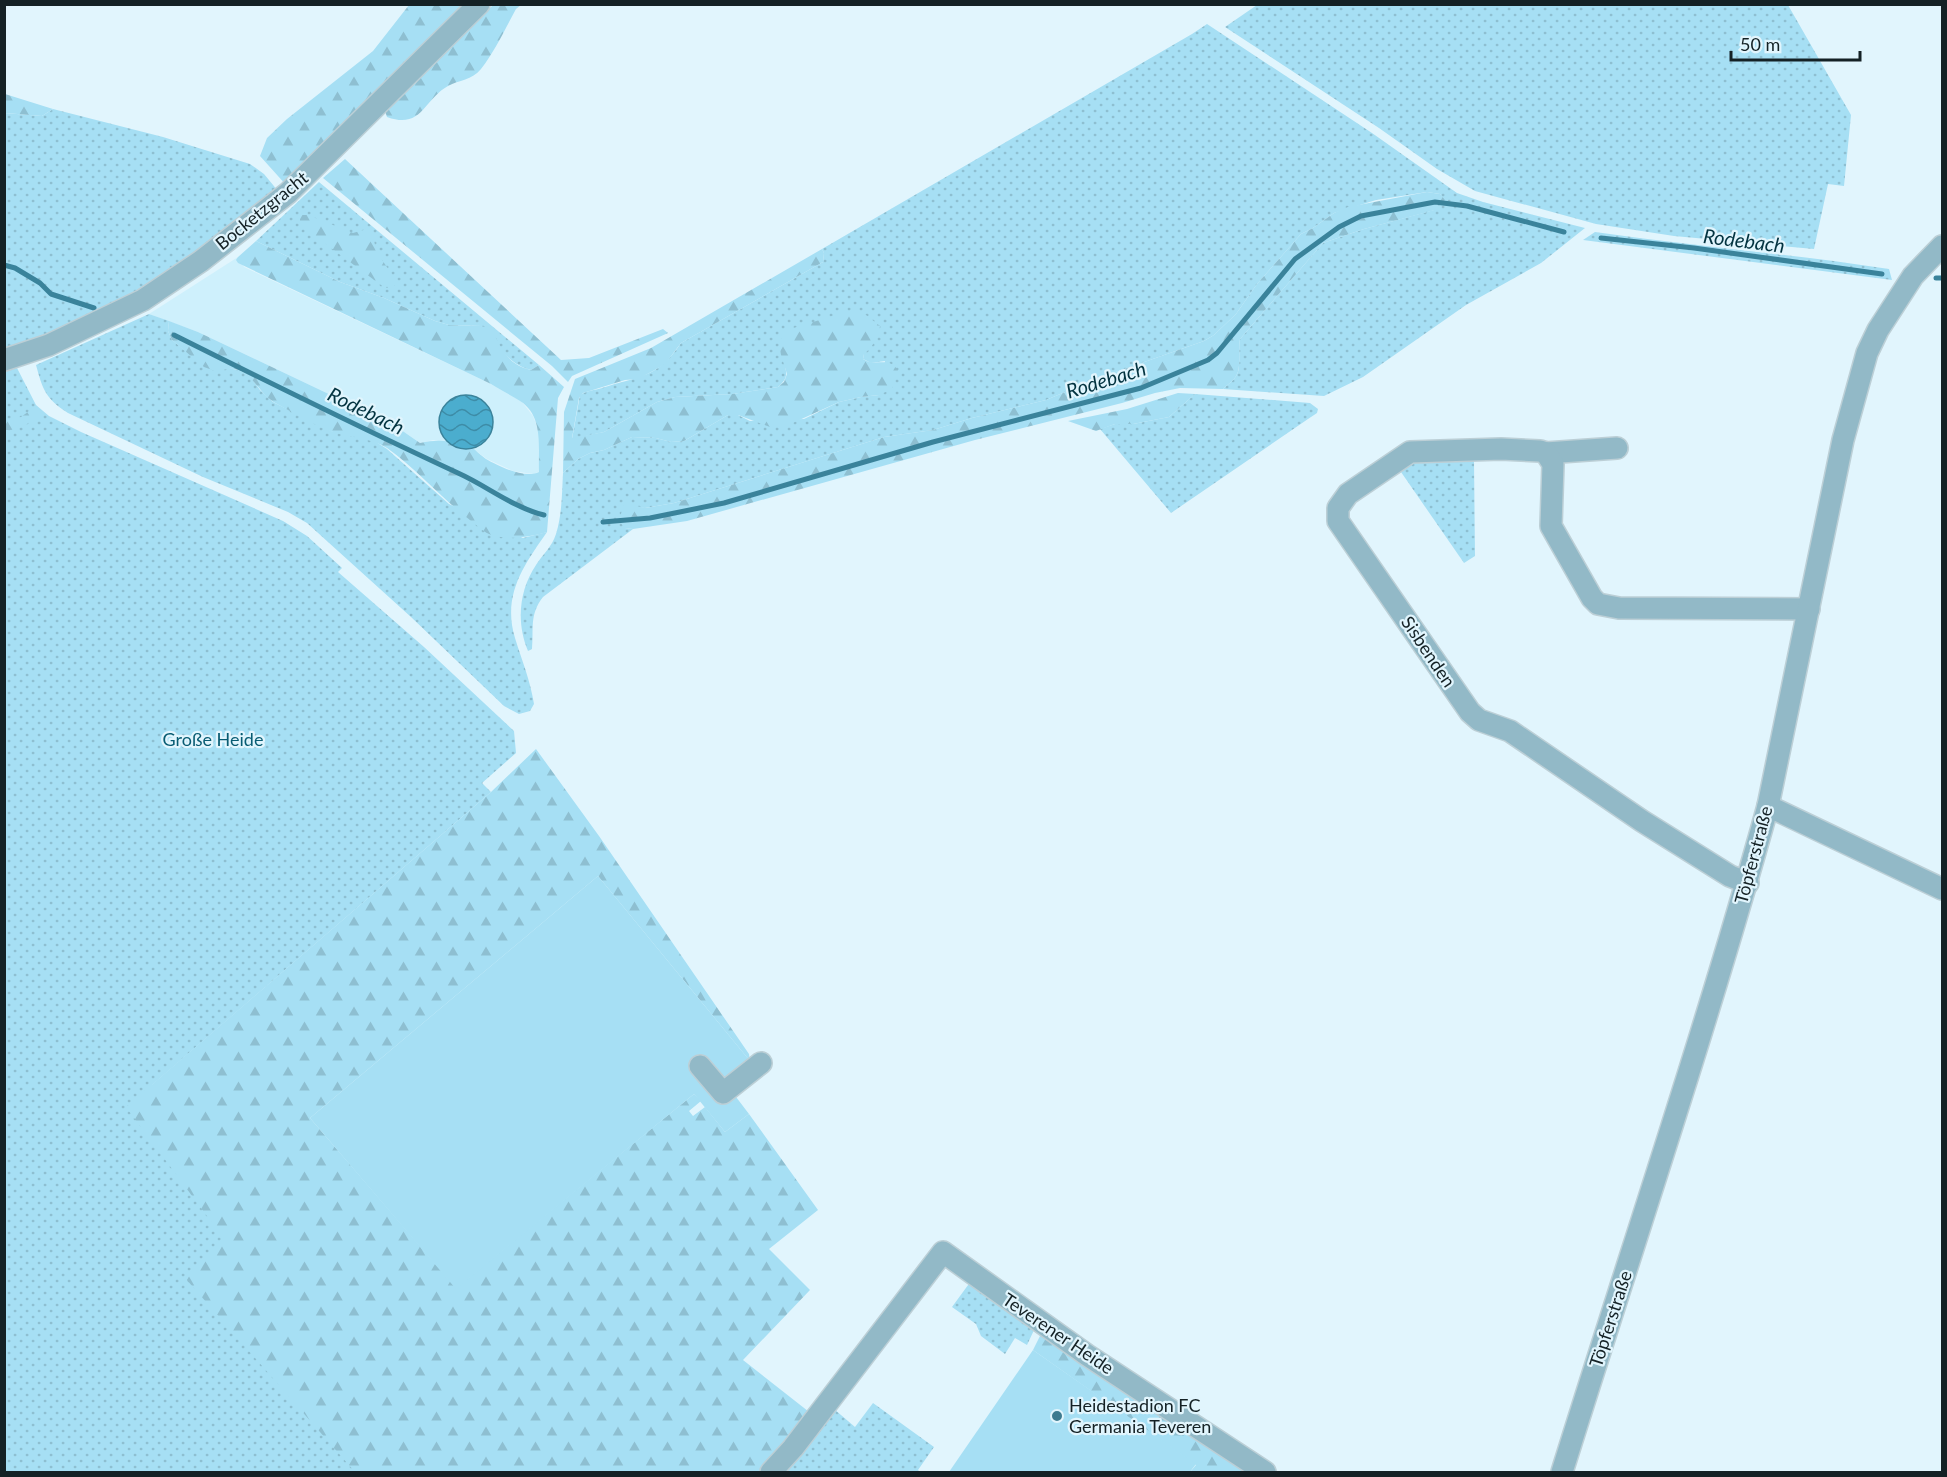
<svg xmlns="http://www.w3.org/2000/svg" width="1947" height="1477" viewBox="0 0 1947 1477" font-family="Lato,sans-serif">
	<defs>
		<pattern id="grass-dots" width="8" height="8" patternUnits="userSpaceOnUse" patternTransform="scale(1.5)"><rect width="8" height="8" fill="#a6dff4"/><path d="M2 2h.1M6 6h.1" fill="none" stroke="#8ebfd1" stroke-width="1.8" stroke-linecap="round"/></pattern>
		<pattern id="forest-firs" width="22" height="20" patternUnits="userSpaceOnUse" patternTransform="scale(1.5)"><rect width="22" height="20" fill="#a6dff4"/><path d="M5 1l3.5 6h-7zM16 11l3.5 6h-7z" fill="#8ebfd1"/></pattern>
		<pattern id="water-waves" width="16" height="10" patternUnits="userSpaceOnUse" patternTransform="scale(1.5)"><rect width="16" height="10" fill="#4badce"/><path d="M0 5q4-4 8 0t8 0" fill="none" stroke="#3d8ca7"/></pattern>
	</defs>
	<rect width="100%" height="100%" fill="#e1f5fd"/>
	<polygon fill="#cef0fc" points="238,257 244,267 491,384 522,402 533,416 539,432 539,472 533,474 513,471 487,459 472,448 433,440 420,443 394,425 198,332 149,314"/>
	<g fill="url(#grass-dots)">
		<polygon points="1257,5 1788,5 1851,115 1844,186 1828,184 1814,249 1674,236 1596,224 1475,191 1437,169 1379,128 1225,27"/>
		<path d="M1207 24 1372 133 1457 193 1483 202 1585 228 1541 263 1466 305 1363 377 1324 396 1223 389C1227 385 1235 380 1237 374 1241 368 1238 349 1240 339L1323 243 1364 229 1434 210 1444 200 1440 194 1427 192 1376 200 1334 213 1313 228 1301 234 1257 284 1236 314 1214 335 1204 341 1096 379 1046 400 972 418 933 430 884 437 674 503 645 508 634 507 625 528 633 529 543 597C529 615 534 629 532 649L528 651C516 623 519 590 536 565 543 554 552 547 556 534 562 515 562 493 563 473L578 459 590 453 604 450 632 437 656 438 671 442 684 441 728 415H738L750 421 804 419 839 402 861 397 879 395 885 361 871 363 863 359 864 354 785 367C788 376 785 381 778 387L732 394 675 397 657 402 604 432 572 439 580 395C586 391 595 390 602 388 638 376 657 379 681 343L823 262 824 253 822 249 1192 34Z"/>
		<path d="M53 109 163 137 250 164 264 174 278 191C242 218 208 246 171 271 122 305 60 330 5 350L4 113 42 116Z"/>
		<path d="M319 182 539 365 531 370C509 365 495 343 481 326L449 325 435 321 384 298 340 282 256 241Z"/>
		<path d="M1595 232C1693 246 1791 254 1889 269L1892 280 1583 240Z"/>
		<path d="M149 314 169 321 168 331 172 340 187 352 227 368 239 370 250 376 260 390 273 402 331 431 373 440 387 449 449 504 523 538 547 532C524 565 502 595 515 638 522 661 530 679 534 704L530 711 519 714 504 706 411 617 307 523 288 512 203 477 68 413C45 398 43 390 36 365Z"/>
		<polygon points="17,368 36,405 49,416 81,432 283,521 307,536 342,568 338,572 424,647 514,731 516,753 482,783 491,792 152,1085 490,1472 5,1472 4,372"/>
		<polygon points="1195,394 1310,403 1318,409 1317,413 1308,419 1171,513 1100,429 1115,424 1133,424 1169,417"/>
		<polygon points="1417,460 1474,460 1475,556 1464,563 1401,472"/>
		<polygon points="971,1281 1035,1328 1027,1345 1015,1338 1005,1354 981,1336 976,1324 952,1307"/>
		<polygon points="873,1403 934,1447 918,1470 920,1472 779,1472 834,1409 855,1427"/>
	</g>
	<g fill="url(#forest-firs)">
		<polygon points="409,5 470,5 287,186 260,156 267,138 287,119 373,51"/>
		<path d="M493 5H521L516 9C505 29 495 51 481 69 472 80 459 80 448 86 424 99 422 130 387 117L385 111Z"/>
		<polygon points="5,94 53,109 42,116 5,113"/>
		<polygon points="345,159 561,360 589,358 663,329 668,333 572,376 568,382 552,366 323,178"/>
		<path d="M1427 192 1440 194 1445 200 1435 210 1364 229 1323 243 1240 339C1238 349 1241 367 1237 374 1235 380 1227 385 1223 389L1180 388 1155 393 1122 403 975 440 687 521 633 529 625 528 619 521 624 503 645 508 674 503 884 437 933 430 972 418 1046 400 1096 379 1204 341 1214 335 1236 314 1257 284 1301 234 1313 228 1334 213 1348 207Z"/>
		<polygon points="300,215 308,215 353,233 367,229 373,234 376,251 397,282 393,288 385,288 300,225"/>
		<path d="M256 241 340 282 384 298 435 321 449 325 481 326 493 329C499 349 510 366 531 370L539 365 564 387 558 398 547 532C530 537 506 541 489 534 482 531 476 524 470 520 441 498 417 469 387 448 370 437 349 438 330 431 312 424 294 413 277 404 255 393 249 358 218 372L204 367 172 340 168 331 169 321 198 332 394 425 420 443C436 439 454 440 471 447 476 450 480 455 486 459 498 466 525 479 539 472 538 448 544 416 520 401 511 395 500 390 491 384L238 263 236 260 238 257Z"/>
		<path d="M822 249 824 253 823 262 681 343 665 364 653 371 638 379 625 380 583 393 579 398 572 438 604 432 657 402 675 397 732 394 778 387 784 382 787 374 781 355 779 342 787 330 849 311 866 315 880 326C879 336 872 348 864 354L863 359C875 368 889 355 898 371L892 389 879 395 861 397 839 402 786 426 770 427 738 415H728L684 441 671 442 656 438 632 437 604 450 590 453 578 459 563 473 564 412 575 379 651 348Z"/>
		<polygon points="1178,393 1195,394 1169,417 1133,424 1115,424 1096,431 1068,421 1127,409"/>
		<path d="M36 406 44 413C31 421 20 431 5 430V420L21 417Z"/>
		<polygon points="536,749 599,836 749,1054 750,1061 598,876 310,1118 456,1288 694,1094 701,1101 689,1111 693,1116 705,1107 725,1132 749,1114 818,1210 769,1249 810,1290 743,1360 813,1415 764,1472 355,1472 186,1279 224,1239 126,1107 491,792"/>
		<polygon points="1043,1330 1254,1472 1190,1472 1196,1465 1033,1350"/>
	</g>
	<g fill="#a6dff4">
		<polygon points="598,876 750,1061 733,1093 749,1114 725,1132 694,1094 456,1289 310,1118"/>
		<polygon points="1033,1350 1196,1464 1190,1472 949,1472"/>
	</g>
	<circle fill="url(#water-waves)" stroke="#3a839b" stroke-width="1.5" cx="466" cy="422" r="27"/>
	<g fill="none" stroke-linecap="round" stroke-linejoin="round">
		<g stroke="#3a839b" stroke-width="5">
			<polyline points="1601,238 1694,248 1882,274"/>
			<polyline points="4,265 15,268 40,283 51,294 94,308"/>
			<polyline points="1936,278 1942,278"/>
			<path d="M174 335C268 382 363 429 458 473 487 486 514 508 544 515"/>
			<polyline points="603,522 650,518 724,503 933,442 1141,388 1208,360 1217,353 1295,259 1339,227 1361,216 1435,202 1467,206 1564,232"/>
		</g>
		<g stroke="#bccfd6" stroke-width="24">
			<g id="minor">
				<polyline points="4,360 49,345 143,300 201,261 288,193 479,4"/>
				<polyline points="1546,453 1617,448"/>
				<polyline points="1768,806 1942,889"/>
				<polyline points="1748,883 1730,876 1642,821 1510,731 1479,720 1470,712 1338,521 1338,508 1348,494 1410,452 1501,449 1540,451 1546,453 1553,464 1551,526 1592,598 1598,604 1619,608 1809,609"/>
				<polyline points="700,1066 723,1093 761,1063"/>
				<polyline points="771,1472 793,1448 943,1252 1087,1355 1265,1472"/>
				<path d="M1562 1472C1631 1250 1706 1030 1768 806L1843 440 1867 353 1878 330 1913 276 1942 246"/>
			</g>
		</g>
		<use href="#minor" stroke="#92b9c7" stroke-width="21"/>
	</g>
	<circle fill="#3d7b90" stroke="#e1f5fd" stroke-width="2" cx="1057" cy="1416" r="6"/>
	<g text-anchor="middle" stroke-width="4.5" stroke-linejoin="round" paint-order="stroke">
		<g font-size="18" fill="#142125" stroke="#e1f5fd">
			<text transform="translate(262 211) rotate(-39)" y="6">Bocketzgracht</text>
			<text transform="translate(1428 652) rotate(56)" y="6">Sisbenden</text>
			<text transform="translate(1754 855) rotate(-75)" y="6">Töpferstraße</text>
			<text transform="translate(1611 1319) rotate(-72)" y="6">Töpferstraße</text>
			<text transform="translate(1058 1334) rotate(34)" y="6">Teverener Heide</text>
		</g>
		<g font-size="18" fill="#085c73" stroke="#e1f5fd">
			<text x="213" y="746">Große Heide</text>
		</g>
		<g font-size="18" fill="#142125" stroke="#e1f5fd" text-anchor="start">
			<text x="1069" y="1412">Heidestadion FC<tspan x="1069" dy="21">Germania Teveren</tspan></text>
		</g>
		<g font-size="20" font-style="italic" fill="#033340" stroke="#e1f5fd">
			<text transform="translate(1744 241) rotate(7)" y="7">Rodebach</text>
			<text transform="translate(1106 380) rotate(-17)" y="7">Rodebach</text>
			<text transform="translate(366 411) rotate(26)" y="7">Rodebach</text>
		</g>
	</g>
	<rect width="1947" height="1477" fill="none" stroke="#142125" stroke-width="12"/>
	<path d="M1731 51v9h129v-9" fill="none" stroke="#142125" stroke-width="3"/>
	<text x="1740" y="51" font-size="18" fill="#142125" stroke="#e1f5fd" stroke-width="4.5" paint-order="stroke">50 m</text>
</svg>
